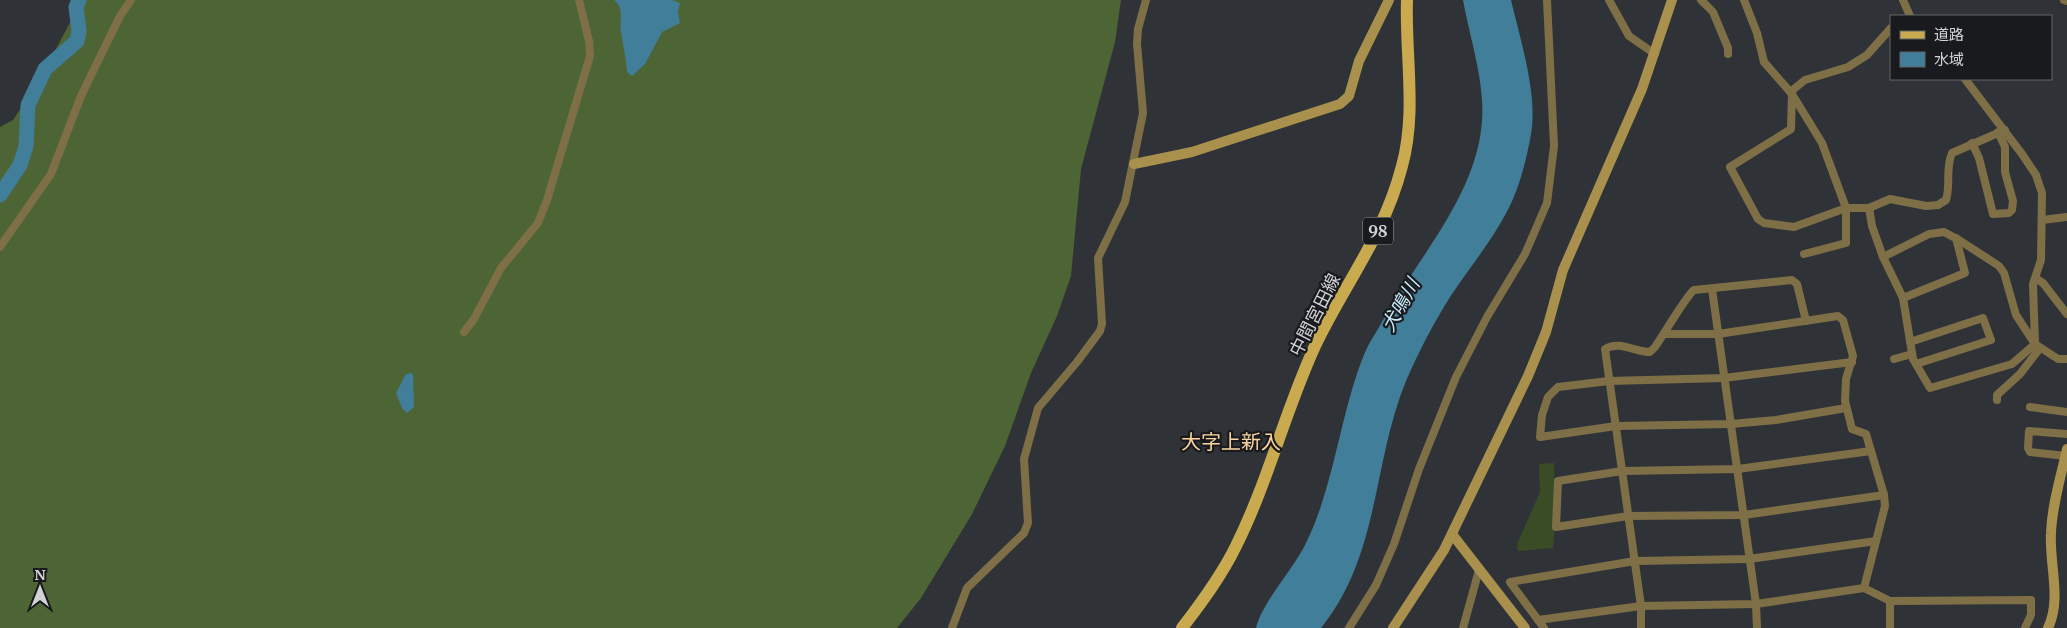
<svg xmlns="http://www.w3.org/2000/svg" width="2067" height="628" viewBox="0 0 2067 628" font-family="Merriweather,'Noto Sans JP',serif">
	<rect width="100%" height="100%" fill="#2f3338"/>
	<polygon fill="#3a4c26" points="1554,463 1556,512 1553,548 1518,551 1517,544 1540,492 1539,464"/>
	<polygon fill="#4d6434" points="82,0 1121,0 1115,42 1081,169 1071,276 1057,316 1031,373 1005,446 972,514 921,598 897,628 0,628 0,127 13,120 40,79"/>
	<g fill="#417e99">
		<path d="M614 0H672L680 3 678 12 680 23 662 32 645 64 632 76 627 72C626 58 623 46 621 32 619 23 625 8 614 0Z"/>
		<path d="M1463 0H1511C1520 39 1538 94 1531 134 1527 156 1522 178 1513 199 1498 233 1473 263 1452 294 1434 322 1419 351 1406 381 1372 464 1380 555 1321 628H1256C1262 602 1294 569 1307 541 1336 480 1340 411 1366 350 1371 339 1378 330 1383 320 1421 252 1488 184 1482 100 1480 67 1469 33 1463 0Z"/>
		<polygon points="411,373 413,375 414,407 407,413 402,408 396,393 406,374"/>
	</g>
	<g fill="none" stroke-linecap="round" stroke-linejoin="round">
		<polyline stroke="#417e99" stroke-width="15" points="0,195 20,165 26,146 28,105 45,69 77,41 79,31 76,7 79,0"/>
		<g stroke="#7f6f46" stroke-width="8">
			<polyline points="1609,0 1629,36 1655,54"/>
			<polyline points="1701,0 1713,12 1728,48 1728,54"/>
			<polyline points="1744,0 1757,33 1764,62 1792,94 1822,143 1846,208 1846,243 1804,254"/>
			<polyline points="1903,0 1910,16"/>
			<polyline points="2064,0 2067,1"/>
			<polyline points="1790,92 1805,80 1848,67 1867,55 1891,28"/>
			<path d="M1792 94 1791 129 1730 167 1758 219 1764 223 1794 227 1846 208H1869L1890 199 1926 206 1938 205 1946 200C1951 184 1945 169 1952 153L2005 130"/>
			<polyline points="1972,143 1979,158 1993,214 2009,213 2012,210 2013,201 2005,172 2005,147 1998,132"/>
			<polyline points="1869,208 1872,226 1883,257 1903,298 1913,359 1930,388 2012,364 2035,344 2033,284 2041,260 2042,193 2036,175 2022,154 1965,79"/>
			<polyline points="2042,220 2067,217"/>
			<polyline points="0,247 51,174 81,96 120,16 131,0"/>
			<polyline points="1883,257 1929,234 1944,232 1959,240 1999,266 2004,273 2016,315 2035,344 2058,359 2067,359"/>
			<polyline points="2035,278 2043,283 2067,314"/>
			<polyline points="1712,289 1756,604 1757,628"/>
			<polyline points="1903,298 1965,273 1956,238"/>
			<polyline points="464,332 474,319 501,268 538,223 547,200 590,56 589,41 579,0"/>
			<polyline points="1664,334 1718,334 1838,316 1843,320 1853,356 1846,379 1845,401 1852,429 1866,434 1884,495 1885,506 1864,588 1890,601 2031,600 2031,615 2025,628"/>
			<polyline points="1910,342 1983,318 1991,340 1916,364"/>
			<polyline points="1894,359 1912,354"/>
			<polyline points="1997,400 1997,395 2020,374 2040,348"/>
			<polyline points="2030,407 2067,412"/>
			<polyline points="1846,408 1776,420 1731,424 1616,426 1540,437 1542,415 1548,397 1558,387 1609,381 1724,378 1852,362"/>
			<polyline points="1871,451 1738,469 1622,471 1558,481 1556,527 1628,516 1744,515 1884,495"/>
			<polyline points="2066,456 2030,452 2028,448 2029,431 2067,434"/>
			<polyline points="1890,601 1890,628"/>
			<polyline points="1538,620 1641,606 1756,604 1864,588"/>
			<polyline points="952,628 967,588 1024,533 1028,523 1024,459 1038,408 1077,362 1100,331 1102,324 1098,258 1125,202 1143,113 1137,44 1138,29 1146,0"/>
			<polyline points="1349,628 1376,585 1394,544 1419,469 1456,377 1487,317 1525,254 1547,203 1554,146 1547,0"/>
			<polyline points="1463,628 1479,570"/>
			<polyline points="1544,628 1510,582 1635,561 1749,559 1876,541"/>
			<path d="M1641 628V606L1605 349C1619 340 1635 352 1650 352L1655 347C1663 336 1686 296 1694 290L1792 280 1797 284 1806 321"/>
		</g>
		<g stroke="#a9904c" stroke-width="10">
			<polyline points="1134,164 1192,152 1340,104 1349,96 1359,61 1389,0"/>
			<polyline points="1452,534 1525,628"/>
			<polyline points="1393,628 1444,550 1528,376 1546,332 1563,270 1642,89 1672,0"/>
			<path d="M2048 628C2062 599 2049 564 2051 533 2052 505 2061 476 2067 449"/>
		</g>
		<path stroke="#caaa4f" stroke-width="12" d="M1182 628C1202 602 1222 575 1236 546 1268 482 1285 411 1315 346 1345 283 1384 236 1402 166 1417 112 1405 55 1407 0"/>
	</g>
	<g text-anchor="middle" stroke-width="4.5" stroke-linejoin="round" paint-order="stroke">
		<rect fill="#191a1d" stroke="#999b9e" stroke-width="1" x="1363" y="217.5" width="30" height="27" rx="4"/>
		<g font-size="16" font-weight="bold" fill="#d0d2d5">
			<text x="1378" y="237">98</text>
		</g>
		<g font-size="18" fill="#d0d2d5" stroke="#191a1d">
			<text transform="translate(1315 315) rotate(-63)" y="6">中間宮田線</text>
		</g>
		<g font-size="19" font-style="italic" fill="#c7e9fa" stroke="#191a1d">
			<text transform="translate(1400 305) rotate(-61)" y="7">犬鳴川</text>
		</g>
		<g font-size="20" fill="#fbd5a0" stroke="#191a1d">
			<text x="1231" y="449">大字上新入</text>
		</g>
	</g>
	<rect x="1890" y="15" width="162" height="65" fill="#191a1d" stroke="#626467"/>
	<rect x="1900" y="31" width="25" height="8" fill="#caaa4f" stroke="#626467"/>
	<text x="1934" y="40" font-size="15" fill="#d0d2d5">道路</text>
	<rect x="1900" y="52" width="25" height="15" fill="#417e99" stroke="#626467"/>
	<text x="1934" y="65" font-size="15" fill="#d0d2d5">水域</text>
	<g transform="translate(40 588)" stroke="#191a1d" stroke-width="4" paint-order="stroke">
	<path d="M0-4L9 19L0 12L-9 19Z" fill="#d0d2d5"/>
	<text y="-8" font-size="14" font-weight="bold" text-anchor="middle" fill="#d0d2d5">N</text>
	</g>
</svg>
